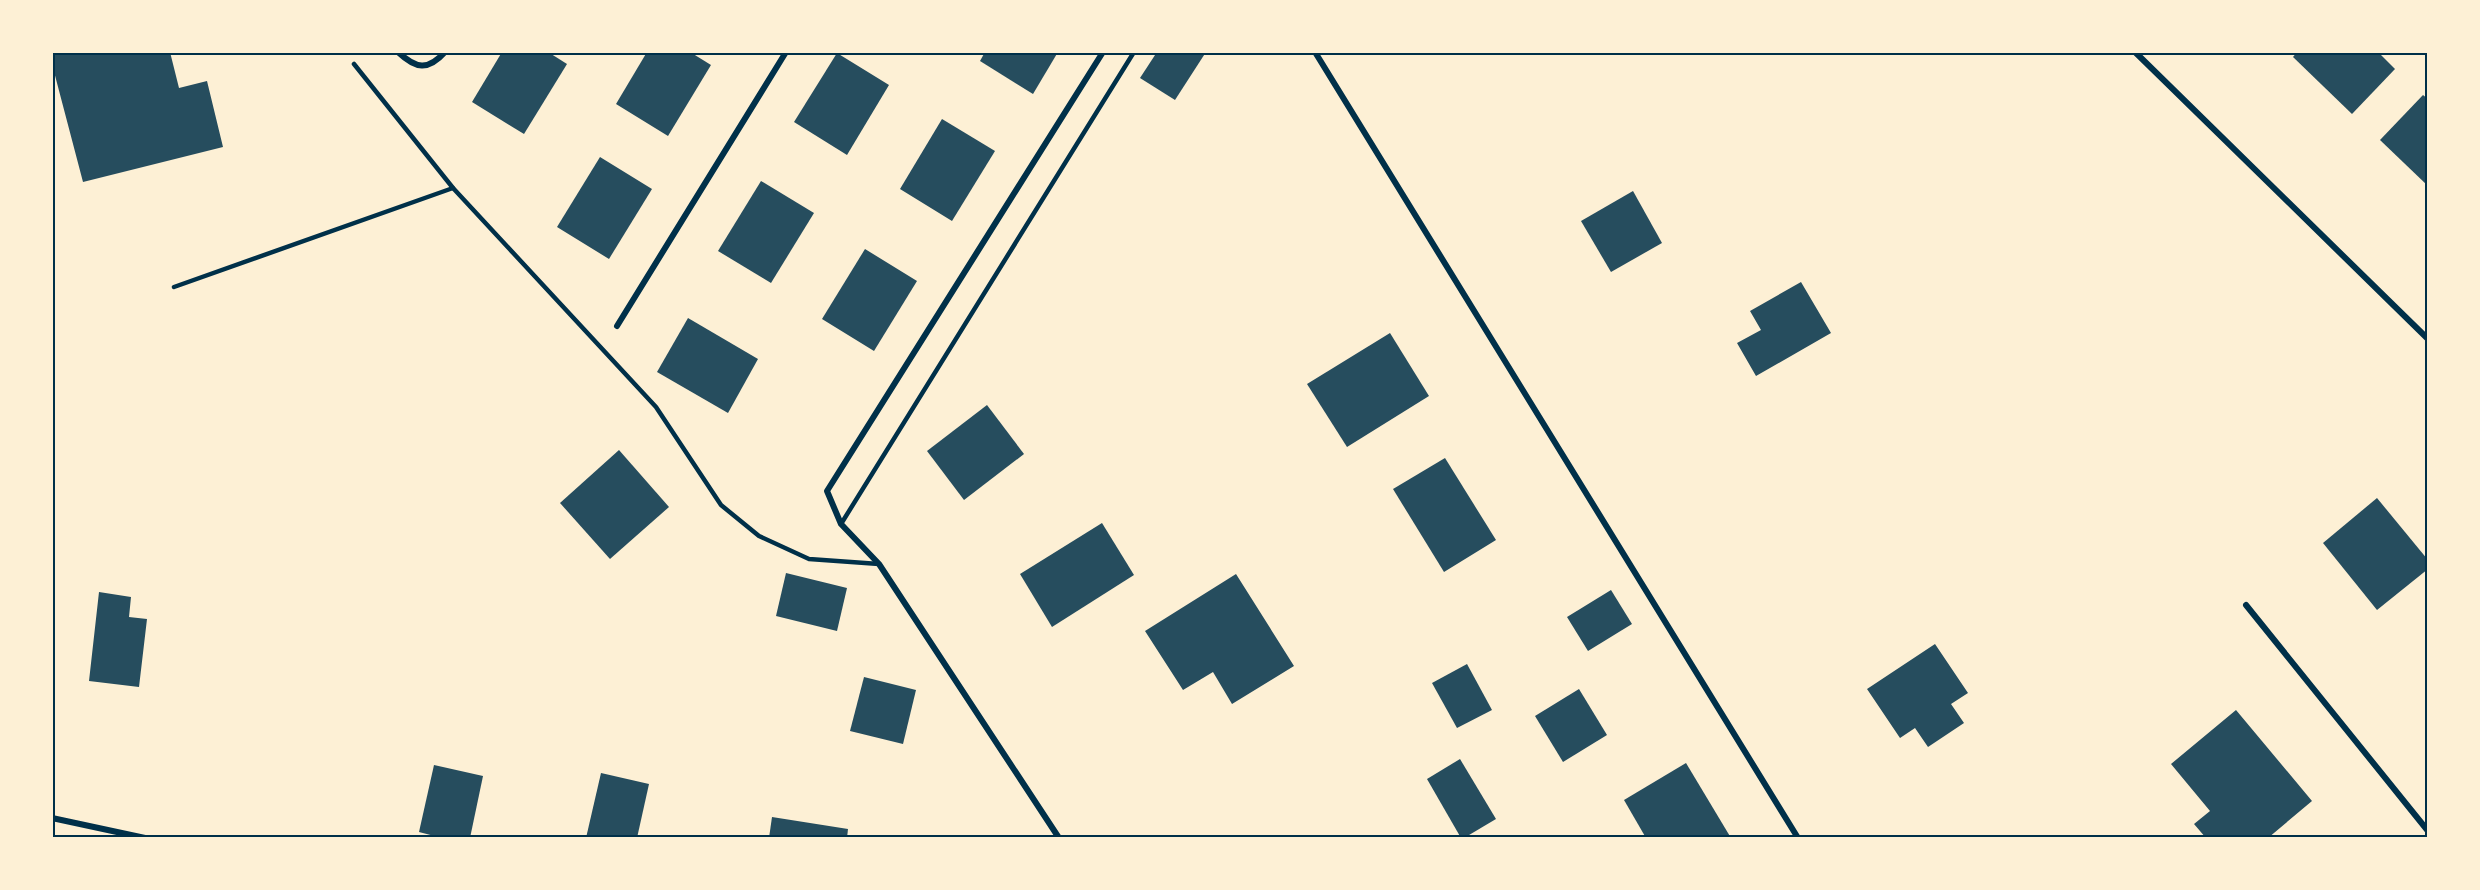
<svg xmlns="http://www.w3.org/2000/svg" width="2480" height="890" viewBox="0 0 2480 890" font-family="'IBM Plex Serif',serif">
	<rect width="100%" height="100%" fill="#fdf0d5"/>
	<g fill="#264d5e">
		<polygon points="52,52 170,52 179,88 207,81 223,147 83,182 52,64"/>
		<polygon points="502,52 548,52 567,64 524,134 472,102"/>
		<polygon points="647,52 690,52 711,65 668,136 616,104"/>
		<polygon points="985,52 1058,52 1033,94 980,61"/>
		<polygon points="1157,52 1206,52 1175,100 1140,78"/>
		<polygon points="2297,52 2378,52 2395,69 2352,114 2293,57"/>
		<polygon points="837,53 889,85 847,155 794,122"/>
		<polygon points="2423,95 2428,99 2428,186 2380,140"/>
		<polygon points="942,119 995,151 952,221 900,189"/>
		<polygon points="600,157 652,189 609,259 557,227"/>
		<polygon points="761,181 814,213 771,283 718,251"/>
		<polygon points="1633,191 1662,243 1611,272 1581,221"/>
		<polygon points="865,249 917,281 874,351 822,319"/>
		<polygon points="1801,282 1831,333 1756,376 1737,343 1761,330 1750,311"/>
		<polygon points="688,318 758,359 728,413 657,372"/>
		<polygon points="1390,333 1429,396 1347,447 1307,384"/>
		<polygon points="987,405 1024,454 964,500 927,451"/>
		<polygon points="619,450 669,507 610,559 560,503"/>
		<polygon points="1445,458 1496,540 1444,572 1393,489"/>
		<polygon points="2377,498 2428,560 2428,569 2377,610 2323,543"/>
		<polygon points="1102,523 1134,575 1052,627 1020,574"/>
		<polygon points="786,573 847,588 837,631 776,616"/>
		<polygon points="1236,574 1294,666 1232,704 1213,672 1183,690 1145,631"/>
		<polygon points="1611,590 1632,624 1588,651 1567,617"/>
		<polygon points="99,592 131,597 129,617 147,619 139,687 89,681"/>
		<polygon points="1935,644 1968,693 1951,704 1964,723 1928,747 1915,728 1900,738 1867,689"/>
		<polygon points="1467,664 1492,710 1457,728 1432,683"/>
		<polygon points="864,677 916,690 903,744 850,731"/>
		<polygon points="1579,689 1607,735 1563,762 1535,716"/>
		<polygon points="2236,710 2312,801 2268,838 2206,838 2194,824 2210,811 2171,764"/>
		<polygon points="1460,759 1496,819 1464,838 1461,838 1427,779"/>
		<polygon points="1686,763 1731,838 1646,838 1624,800"/>
		<polygon points="434,765 483,776 470,838 442,838 419,832"/>
		<polygon points="601,773 649,784 637,838 586,838"/>
		<polygon points="772,817 848,829 847,838 769,838"/>
	</g>
	<g fill="none" stroke-linecap="round" stroke-linejoin="round">
		<g stroke="#003049" stroke-width="4.5">
			<polyline points="354,64 453,188 656,407 721,505 759,536 809,559 879,564"/>
			<polyline points="174,287 453,188"/>
			<polyline points="841,524 1134,52"/>
		</g>
		<g stroke="#003049" stroke-width="6">
			<path d="M398 52C416 69 428 71 445 52"/>
			<polyline points="1315,52 1798,838"/>
			<polyline points="2135,52 2428,339"/>
			<polyline points="617,326 786,52"/>
			<polyline points="2246,605 2428,831"/>
			<polyline points="52,818 145,838"/>
			<polyline points="1059,838 879,564 841,524 827,491 1103,52"/>
		</g>
	</g>
	<rect width="2480" height="890" fill="none" stroke="#fdf0d5" stroke-width="108"/>
	<rect x="54" y="54" width="2372" height="782" fill="none" stroke="#003049" stroke-width="2"/>
</svg>
